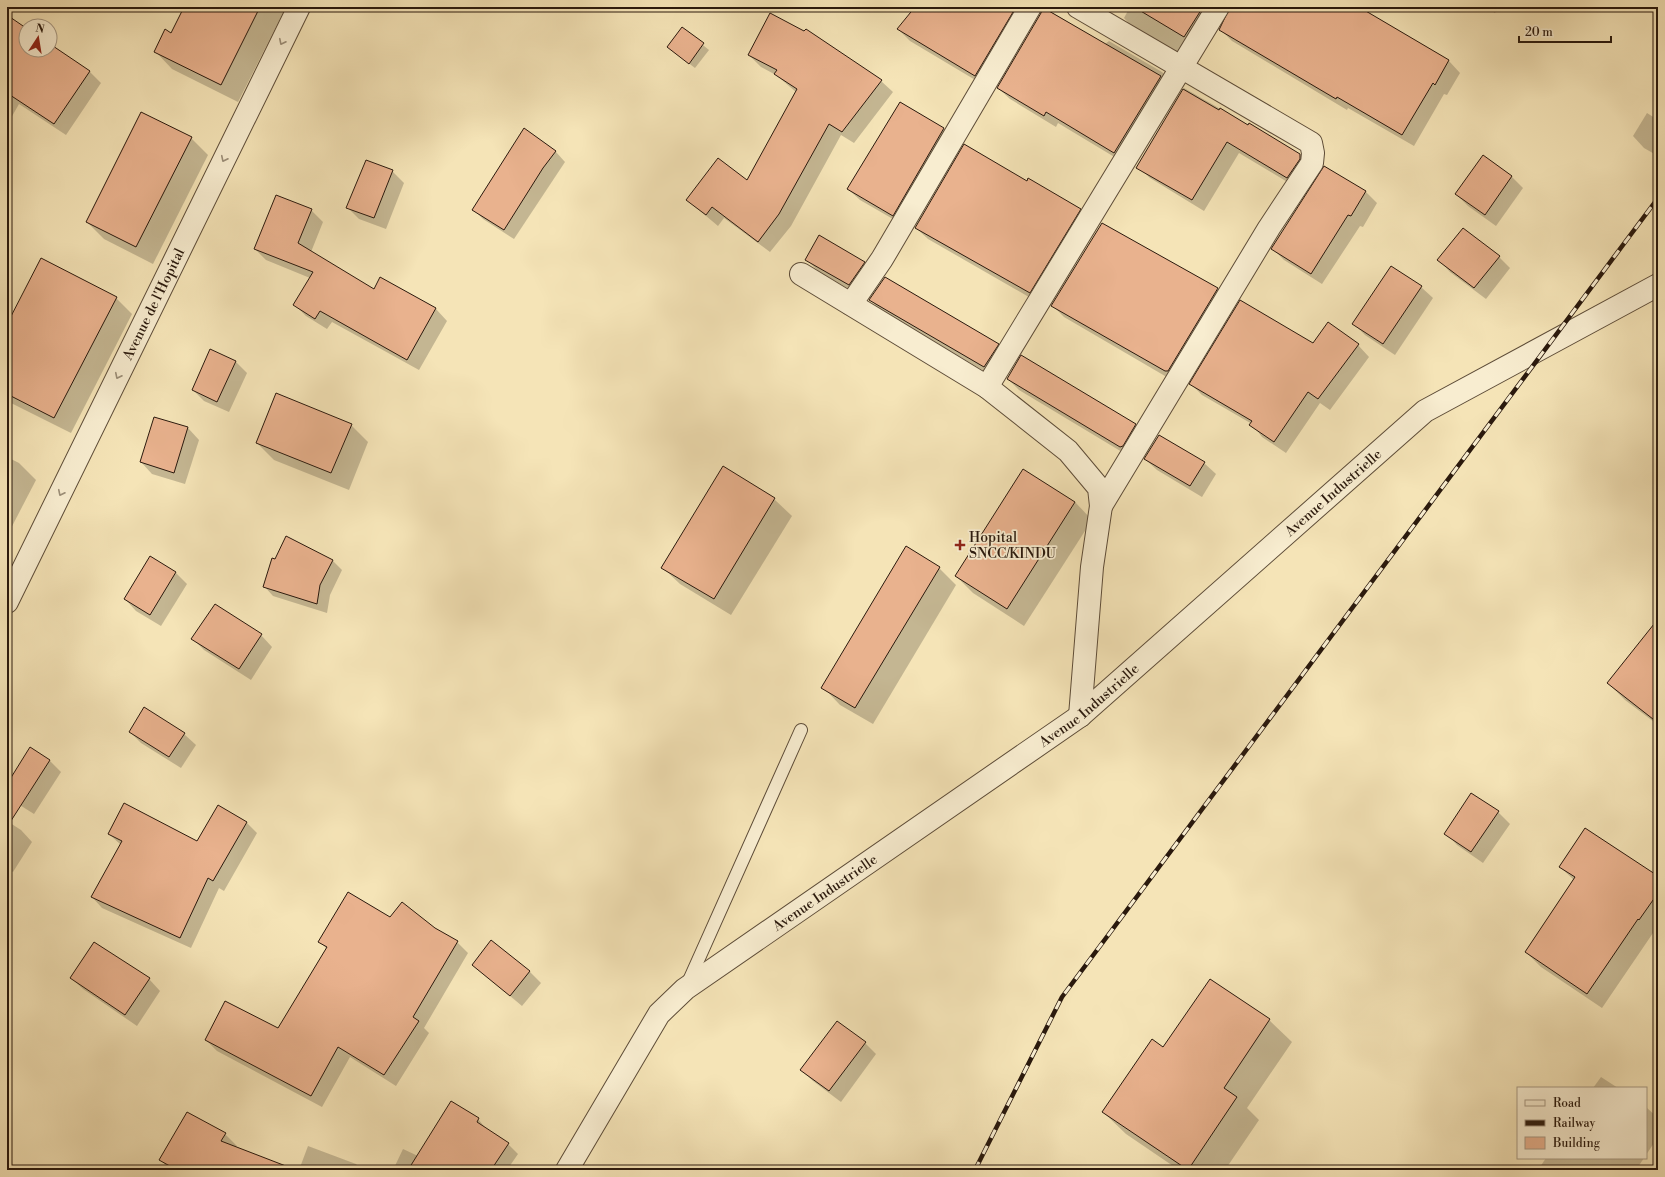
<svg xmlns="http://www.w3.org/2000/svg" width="1665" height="1177" viewBox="0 0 1665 1177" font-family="'Libre Bodoni',serif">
	<rect width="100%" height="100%" fill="#f5e4b7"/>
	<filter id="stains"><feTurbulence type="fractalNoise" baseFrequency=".005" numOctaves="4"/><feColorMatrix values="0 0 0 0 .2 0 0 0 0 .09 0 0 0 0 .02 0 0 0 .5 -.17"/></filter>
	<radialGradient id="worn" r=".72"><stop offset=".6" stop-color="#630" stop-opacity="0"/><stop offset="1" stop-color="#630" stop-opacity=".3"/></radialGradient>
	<g fill="#0003">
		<polygon points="185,7 286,7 238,102 172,69 155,51 171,34"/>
		<polygon points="917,7 1022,7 987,87 910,41 898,29"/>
		<polygon points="1043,7 1105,44 1109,41 1162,72 1174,83 1126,164 1058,123 1056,127 1010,99 998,88 1042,14"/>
		<polygon points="1130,7 1225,7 1188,60 1135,30 1124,18"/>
		<polygon points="1231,7 1357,7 1449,61 1460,73 1447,95 1444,94 1414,146 1348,108 1347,110 1232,41 1220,29"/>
		<polygon points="1485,7 1498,7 1495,13"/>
		<polygon points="7,18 26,29 26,50 50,50 50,45 90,72 101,83 66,135 19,104 7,125"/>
		<polygon points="682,28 709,50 695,68 674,52"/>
		<polygon points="833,48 881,81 893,92 854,143 841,135 791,226 770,252 724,218 718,226 687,200 747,181 796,92 776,75 761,67 749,55"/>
		<polygon points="1184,88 1300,155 1311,166 1299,189 1239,153 1204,211 1150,178 1138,167"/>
		<polygon points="900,103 944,129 955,140 905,226 860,200 848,189"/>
		<polygon points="1647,113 1658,120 1658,156 1644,148 1633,136"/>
		<polygon points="524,129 556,152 565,162 514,239 483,219 473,209"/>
		<polygon points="191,138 208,155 153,264 104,239 87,222"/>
		<polygon points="1483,157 1512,177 1523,188 1496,226 1468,206 1456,194"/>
		<polygon points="1324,168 1366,192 1377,203 1363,227 1360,226 1322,284 1284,260 1272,248"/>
		<polygon points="392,171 404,183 386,229 359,219 348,208"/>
		<polygon points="311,210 323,222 311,252 374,290 381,279 436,309 447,321 419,370 332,322 327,329 306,316 294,304 310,278 266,260 255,249"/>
		<polygon points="1080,210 1092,221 1041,304 928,239 916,228"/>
		<polygon points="1102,224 1217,289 1229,301 1177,383 1064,317 1052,305"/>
		<polygon points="1499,257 1510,268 1486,299 1450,272 1439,260"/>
		<polygon points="806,259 864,263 876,274 861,296 818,271"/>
		<polygon points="1421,287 1433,298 1395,355 1365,335 1353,323"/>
		<polygon points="116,298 132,314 71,433 7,401 7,326"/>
		<polygon points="870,300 998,344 1010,356 996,378 882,311"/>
		<polygon points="1314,344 1358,345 1369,357 1330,410 1320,403 1286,453 1262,437 1252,424 1202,395 1191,384"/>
		<polygon points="236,362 247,373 229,412 204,401 193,390"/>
		<polygon points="1008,379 1135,425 1147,436 1132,458 1019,390"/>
		<polygon points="351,425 368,442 349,490 274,460 257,443"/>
		<polygon points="188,428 199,440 185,484 152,474 141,462"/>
		<polygon points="7,457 19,463 36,480 7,536"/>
		<polygon points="1145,459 1204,463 1216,474 1202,497 1157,470"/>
		<polygon points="723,468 774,499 792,516 731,615 680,584 662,567"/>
		<polygon points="1023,470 1075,502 1092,520 1024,626 973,593 956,576"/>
		<polygon points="286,538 333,561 342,570 330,595 327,613 273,596 264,586"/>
		<polygon points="939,568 956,585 873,724 840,705 823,687"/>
		<polygon points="176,573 187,584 161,626 136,611 125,599"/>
		<polygon points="261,635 272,647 251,680 204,650 193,639"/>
		<polygon points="1658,642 1658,725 1625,700 1608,683"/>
		<polygon points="130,732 184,734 196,745 181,768 141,743"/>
		<polygon points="31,749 50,761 61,772 34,814 15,802 7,794 7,785"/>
		<polygon points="1472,794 1498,812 1510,824 1483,863 1457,845 1446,833"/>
		<polygon points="218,806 247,823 257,833 224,891 219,888 191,948 102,908 92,897 121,845 109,834 197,843"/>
		<polygon points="7,821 21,830 32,842 13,872 7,868"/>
		<polygon points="1560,867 1658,878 1658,929 1654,934 1653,933 1602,1008 1541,967 1526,952 1574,880"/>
		<polygon points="390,918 434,928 457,942 468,953 424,1028 429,1033 396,1086 350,1057 322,1107 217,1051 206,1040 278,1029 327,949 319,941"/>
		<polygon points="491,942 530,972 541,983 522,1006 473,965"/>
		<polygon points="71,978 149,979 160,991 137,1026 83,989"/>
		<polygon points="1210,980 1269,1020 1292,1042 1247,1108 1259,1120 1225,1170 1179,1170 1126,1134 1103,1112 1164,1049"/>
		<polygon points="865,1043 876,1054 841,1102 813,1081 801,1070"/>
		<polygon points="1601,1077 1618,1088 1593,1088"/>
		<polygon points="452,1102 478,1119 488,1131 508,1144 518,1154 507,1170 393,1170 403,1149 418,1156"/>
		<polygon points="1646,1107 1658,1118 1658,1137 1646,1155"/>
		<polygon points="225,1134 237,1146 235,1148 295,1170 171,1170 160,1160"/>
		<polygon points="308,1146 356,1164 362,1170 299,1170"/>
		<polygon points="1546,1158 1644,1158 1636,1170 1538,1170"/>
	</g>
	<g fill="#e9b28e" stroke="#2a190d">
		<polygon points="184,7 260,7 221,85 154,52 165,29 171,33"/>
		<polygon points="915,7 1016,7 975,76 897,29"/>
		<polygon points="1042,7 1161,76 1114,153 1046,112 1044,116 997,88 1041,13"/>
		<polygon points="1134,7 1203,7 1184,37"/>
		<polygon points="1230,7 1359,7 1449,60 1435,85 1433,83 1402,135 1337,97 1336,99 1219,30"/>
		<polygon points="770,13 804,31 806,29 882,80 842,132 829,124 779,214 758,242 712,207 706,215 686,200 718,158 747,180 797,89 774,74 777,70 748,55"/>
		<polygon points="7,15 26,28 26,50 50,50 50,44 90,71 54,124 7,93"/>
		<polygon points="682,27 704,43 689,64 667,47"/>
		<polygon points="1183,89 1219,110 1220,108 1248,125 1249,123 1300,154 1300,159 1287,178 1227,142 1192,200 1136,168"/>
		<polygon points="900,102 944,128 893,216 847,189"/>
		<polygon points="141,112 192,137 136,247 86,222"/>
		<polygon points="524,128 556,151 543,168 504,230 472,210"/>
		<polygon points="964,144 1027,181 1028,178 1081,209 1030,293 915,228"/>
		<polygon points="1483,155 1512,176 1485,215 1455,194"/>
		<polygon points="366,160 393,170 374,218 346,208"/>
		<polygon points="1324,166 1366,191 1351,216 1348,215 1311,274 1271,249"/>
		<polygon points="276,195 312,209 298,243 374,289 380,277 436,308 407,360 320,311 315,319 293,305 313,272 254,249"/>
		<polygon points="1102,223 1218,288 1168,371 1165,371 1051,306"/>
		<polygon points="1463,228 1500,256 1474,288 1437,260"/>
		<polygon points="819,235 865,262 849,285 805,260"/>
		<polygon points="41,258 117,297 54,418 7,394 7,324"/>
		<polygon points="1391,266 1422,286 1383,344 1352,324"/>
		<polygon points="885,277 999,344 984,367 869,300"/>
		<polygon points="1240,300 1313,343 1328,322 1359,344 1318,399 1308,392 1274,442 1249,425 1252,421 1189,384"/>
		<polygon points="210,349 236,361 217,402 192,390"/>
		<polygon points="1021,355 1136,424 1123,446 1120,447 1007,379"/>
		<polygon points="276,393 352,424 331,473 256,443"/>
		<polygon points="154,417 188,427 174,473 140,462"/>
		<polygon points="1159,435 1205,462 1190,486 1144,459"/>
		<polygon points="723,466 775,498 714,599 661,568"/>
		<polygon points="1023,469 1075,502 1007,609 955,576"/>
		<polygon points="286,536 333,560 320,585 317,604 263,587 272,558 275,559"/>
		<polygon points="906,546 940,567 855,708 821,688"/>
		<polygon points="150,556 176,572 150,615 124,599"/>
		<polygon points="215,604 262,634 239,669 191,639"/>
		<polygon points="1658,619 1658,723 1607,683"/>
		<polygon points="144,707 185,733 169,757 129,732"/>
		<polygon points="30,747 50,760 7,827 7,784"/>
		<polygon points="1471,793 1499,811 1471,852 1444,834"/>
		<polygon points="124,803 197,841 218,805 247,822 213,881 208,878 180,938 91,897 122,841 108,834"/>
		<polygon points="1585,828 1658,876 1658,893 1639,920 1638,919 1587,994 1525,952 1575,877 1559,867"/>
		<polygon points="348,892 390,917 402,902 435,928 458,941 413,1017 419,1021 384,1075 338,1047 311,1096 205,1040 225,1001 278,1028 327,947 318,942"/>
		<polygon points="491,940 530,971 510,996 472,965"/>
		<polygon points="94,942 150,978 125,1015 70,978"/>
		<polygon points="1210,979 1270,1019 1224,1088 1237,1097 1188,1170 1102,1112 1152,1039 1163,1047"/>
		<polygon points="837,1021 866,1042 829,1091 800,1070"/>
		<polygon points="451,1101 479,1118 477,1122 509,1143 491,1170 408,1170"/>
		<polygon points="187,1112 226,1133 221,1141 291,1168 291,1170 177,1170 159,1160"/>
	</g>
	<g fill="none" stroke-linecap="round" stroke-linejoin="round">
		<g stroke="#5d4c38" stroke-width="14">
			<polyline id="service" points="687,985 801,730"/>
		</g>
		<g stroke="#5d4c38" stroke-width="24">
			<g id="minor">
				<polyline points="1078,7 1311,143 1313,153 1312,163 1269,228 1101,506"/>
				<polyline points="801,274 987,387 1068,451 1099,488 1101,506 1092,567 1080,716"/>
				<polyline points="851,304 882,259 1030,7"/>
				<polyline points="987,387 1218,7"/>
				<path id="s1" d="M7 602 299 7"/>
			</g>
		</g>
		<g stroke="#5d4c38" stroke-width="24">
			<g id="tertiary">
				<path id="s2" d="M567 1170 659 1014 685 989 1080 716 1425 411 1658 285"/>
			</g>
		</g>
		<use href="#service" stroke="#f8edd0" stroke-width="12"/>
		<use href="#minor" stroke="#f8edd0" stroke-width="22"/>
		<use href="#tertiary" stroke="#f8edd0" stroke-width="22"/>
		<g stroke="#2a190d" stroke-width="4.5">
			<polyline id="rail" points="975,1170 1062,997 1658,198"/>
		</g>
		<use href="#rail" stroke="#f8edd0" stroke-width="3" stroke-dasharray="9" stroke-linecap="butt"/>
	</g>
	<defs><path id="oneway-chevron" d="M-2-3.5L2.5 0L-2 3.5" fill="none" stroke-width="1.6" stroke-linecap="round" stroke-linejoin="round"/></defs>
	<g stroke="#9b8e78">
		<use href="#oneway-chevron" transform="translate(282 42) rotate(116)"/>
		<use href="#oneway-chevron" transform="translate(224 159) rotate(116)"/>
		<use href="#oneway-chevron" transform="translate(118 376) rotate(116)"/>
		<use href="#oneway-chevron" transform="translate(61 493) rotate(116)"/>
	</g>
	<path fill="#8f2418" stroke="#f8edd0" stroke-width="1.5" d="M958 539h4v4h4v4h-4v4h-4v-4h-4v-4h4z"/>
	<g text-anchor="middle" stroke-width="3.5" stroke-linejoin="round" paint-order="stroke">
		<g font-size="14" fill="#2a190d" stroke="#f8edd0">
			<text dy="5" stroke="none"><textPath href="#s1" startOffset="332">Avenue de l'Hopital</textPath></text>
			<text dy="5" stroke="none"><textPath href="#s2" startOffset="1035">Avenue Industrielle</textPath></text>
			<text dy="5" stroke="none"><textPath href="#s2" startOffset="711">Avenue Industrielle</textPath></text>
			<text dy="5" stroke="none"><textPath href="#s2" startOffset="387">Avenue Industrielle</textPath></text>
		</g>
		<g font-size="14" fill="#2a190d" stroke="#f8edd0" text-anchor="start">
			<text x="969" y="542">Hopital<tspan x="969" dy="16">SNCC/KINDU</tspan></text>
		</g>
	</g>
	<rect width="1665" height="1177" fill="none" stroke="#f5e4b7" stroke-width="24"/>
	<rect x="8" y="8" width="1649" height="1161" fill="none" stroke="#2a190d" stroke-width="2"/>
	<rect x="12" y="12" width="1641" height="1153" fill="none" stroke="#2a190d"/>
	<rect x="1517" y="1087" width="130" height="72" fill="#f8edd0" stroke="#a69882"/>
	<rect x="1525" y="1100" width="20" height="6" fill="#f8edd0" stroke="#a69882"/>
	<text x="1553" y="1107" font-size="12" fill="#2a190d">Road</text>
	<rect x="1525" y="1120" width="20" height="6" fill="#2a190d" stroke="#a69882"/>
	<text x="1553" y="1127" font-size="12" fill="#2a190d">Railway</text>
	<rect x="1525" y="1137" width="20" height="12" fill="#e9b28e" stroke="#a69882"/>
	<text x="1553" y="1147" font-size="12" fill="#2a190d">Building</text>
	<g transform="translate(38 38) rotate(12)"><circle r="19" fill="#f8edd0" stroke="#a69882"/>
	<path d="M0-3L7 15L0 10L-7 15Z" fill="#8f2418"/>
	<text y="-6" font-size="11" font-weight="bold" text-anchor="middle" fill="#2a190d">N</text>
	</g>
	<path d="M1519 36v6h92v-6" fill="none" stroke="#2a190d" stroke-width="2"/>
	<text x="1525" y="36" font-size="12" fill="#2a190d" stroke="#f8edd0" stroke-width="3" paint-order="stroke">20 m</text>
	<rect width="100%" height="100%" filter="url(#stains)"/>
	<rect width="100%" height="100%" fill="url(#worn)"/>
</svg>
